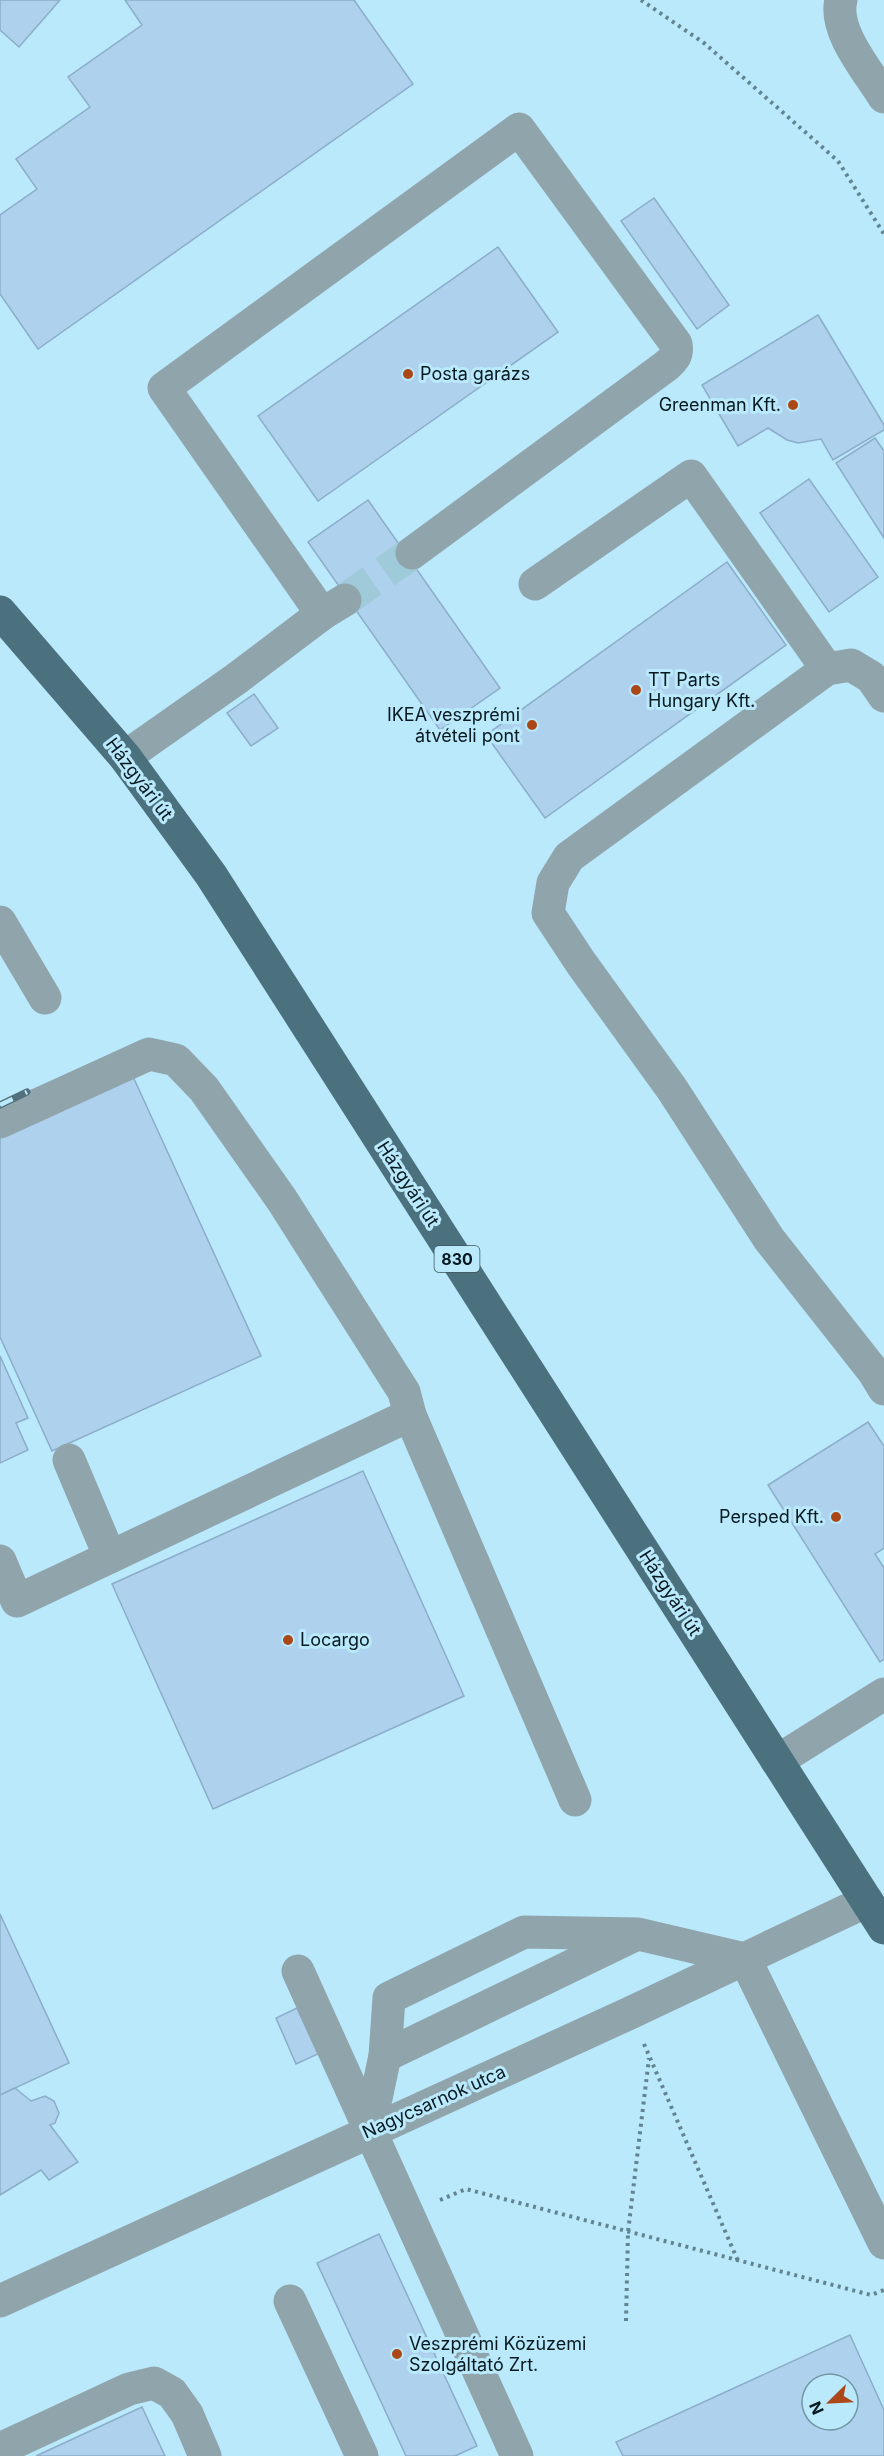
<svg xmlns="http://www.w3.org/2000/svg" width="884" height="2456" viewBox="0 0 884 2456" font-family="Inter,sans-serif">
	<rect width="100%" height="100%" fill="#b9e9fb"/>
	<g fill="#aed1ed" stroke="#8badc9" stroke-width="1.5" fill-rule="evenodd">
		<polygon points="0,0 60,0 19,47 0,30"/>
		<polygon points="125,0 354,0 413,84 38,349 0,294 0,215 37,189 16,159 90,107 68,77 142,25"/>
		<polygon points="654,198 729,305 697,329 621,221"/>
		<polygon points="498,247 558,332 318,501 258,416"/>
		<polygon points="818,315 884,425 884,430 833,460 821,439 798,443 787,440 768,428 738,446 702,385"/>
		<polygon points="875,438 884,451 884,538 836,463"/>
		<polygon points="809,479 878,577 829,612 760,513"/>
		<polygon points="368,500 500,688 440,730 308,542"/>
		<polygon points="727,562 786,645 545,818 486,735"/>
		<polygon points="254,694 278,728 251,746 227,713"/>
		<polygon points="130,1070 261,1356 52,1451 0,1337 0,1129"/>
		<polygon points="0,1356 28,1418 16,1423 28,1450 0,1463"/>
		<polygon points="868,1422 884,1446 884,1548 875,1554 884,1568 884,1659 880,1662 768,1485"/>
		<polygon points="363,1471 464,1696 213,1809 112,1584"/>
		<polygon points="0,1914 69,2063 0,2095"/>
		<polygon points="297,2008 318,2054 296,2064 276,2018"/>
		<polygon points="15,2088 31,2101 45,2096 54,2101 59,2113 55,2123 50,2125 78,2162 49,2180 41,2170 0,2195 0,2095"/>
		<polygon points="379,2234 477,2446 455,2456 406,2456 317,2263"/>
		<path d="M850 2335 884 2410V2456H623L616 2442ZM812 2384H848V2420H812Z"/>
		<polygon points="142,2407 165,2456 36,2456"/>
	</g>
	<g fill="none" stroke-linecap="round" stroke-linejoin="round">
		<polyline stroke="#9ecada" stroke-width="33" stroke-dasharray="33 16" stroke-linecap="butt" points="345,600 412,553"/>
		<g stroke="#628490" stroke-width="4" stroke-dasharray="3 4.5" stroke-linecap="butt">
			<polyline points="641,0 704,43 838,161 884,234"/>
			<polyline points="644,2044 738,2261"/>
			<polyline points="440,2200 466,2189 871,2295 884,2290"/>
			<polyline points="626,2321 628,2232 649,2058"/>
		</g>
		<g stroke="#90a4ab" stroke-width="33">
			<path d="M841 0C833 31 868 71 884 97"/>
			<polyline points="535,584 691,476 827,669"/>
			<polyline points="322,614 345,600"/>
			<polyline points="884,696 871,677 851,665 827,669 569,857 553,883 548,913 581,963 672,1089 769,1239 873,1371 884,1389"/>
			<path d="M125 757 236 679 322 614 164 388 519 129 676 344C678 355 674 359 666 366L412 553"/>
			<polyline points="0,922 45,998"/>
			<polyline points="0,1122 149,1054 176,1060 204,1089 282,1200 404,1392 410,1415 575,1800"/>
			<polyline points="69,1460 110,1557"/>
			<polyline points="0,1561 17,1601 410,1415"/>
			<polyline points="777,1761 884,1694"/>
			<polyline points="745,1959 884,2243"/>
			<polyline points="298,1971 517,2456"/>
			<polyline points="385,2056 389,1998 524,1932 638,1934 745,1959"/>
			<polyline points="369,2131 385,2056 633,1936"/>
			<polyline points="0,2301 630,2013 867,1901"/>
			<polyline points="290,2301 362,2456"/>
			<polyline points="0,2449 129,2389 154,2383 172,2393 187,2414 205,2456"/>
		</g>
		<polyline stroke="#4c717e" stroke-width="33" points="0,612 125,757 211,875 884,1928"/>
		<g stroke="#51707b" stroke-width="7">
			<polyline id="rail" points="0,1105 27,1092"/>
		</g>
		<use href="#rail" stroke="#b9e9fb" stroke-width="4.5" stroke-dasharray="14" stroke-linecap="butt"/>
	</g>
	<g fill="#ac4817" stroke="#b9e9fb" stroke-width="2">
		<circle cx="408" cy="374" r="6"/>
		<circle cx="793" cy="405" r="6"/>
		<circle cx="636" cy="690" r="6"/>
		<circle cx="532" cy="725" r="6"/>
		<circle cx="836" cy="1517" r="6"/>
		<circle cx="288" cy="1640" r="6"/>
		<circle cx="397" cy="2354" r="6"/>
	</g>
	<g text-anchor="middle" stroke-width="6" stroke-linejoin="round" paint-order="stroke">
		<rect fill="#b9e9fb" stroke="#3c5762" stroke-width="1.5" x="434.5" y="1246" width="45" height="26" rx="4.5"/>
		<g font-size="16" font-weight="bold" fill="#071920">
			<text x="457" y="1265">830</text>
		</g>
		<g font-size="18" fill="#071920" stroke="#b9e9fb" text-anchor="start">
			<text x="420" y="380">Posta garázs</text>
			<text x="781" y="411" text-anchor="end">Greenman Kft.</text>
			<text x="648" y="686">TT Parts<tspan x="648" dy="21">Hungary Kft.</tspan></text>
			<text x="520" y="721" text-anchor="end">IKEA veszprémi<tspan x="520" dy="21">átvételi pont</tspan></text>
			<text x="824" y="1523" text-anchor="end">Persped Kft.</text>
			<text x="300" y="1646">Locargo</text>
			<text x="409" y="2350">Veszprémi Közüzemi<tspan x="409" dy="21">Szolgáltató Zrt.</tspan></text>
		</g>
		<g font-size="18" fill="#071920" stroke="#b9e9fb">
			<text transform="translate(139 779) rotate(53)" y="6">Házgyári út</text>
			<text transform="translate(408 1184) rotate(57)" y="6">Házgyári út</text>
			<text transform="translate(670 1593) rotate(57)" y="6">Házgyári út</text>
			<text transform="translate(434 2102) rotate(-24)" y="6">Nagycsarnok utca</text>
		</g>
	</g>
	<g transform="translate(830 2402) rotate(246)"><circle r="28" fill="#b9e9fb" stroke="#7296a3" stroke-width="1.5"/>
	<path d="M0-4.5L10 22L0 15L-10 22Z" fill="#ac4817"/>
	<text y="-9" font-size="16" font-weight="bold" text-anchor="middle" fill="#071920">N</text>
	</g>
</svg>
